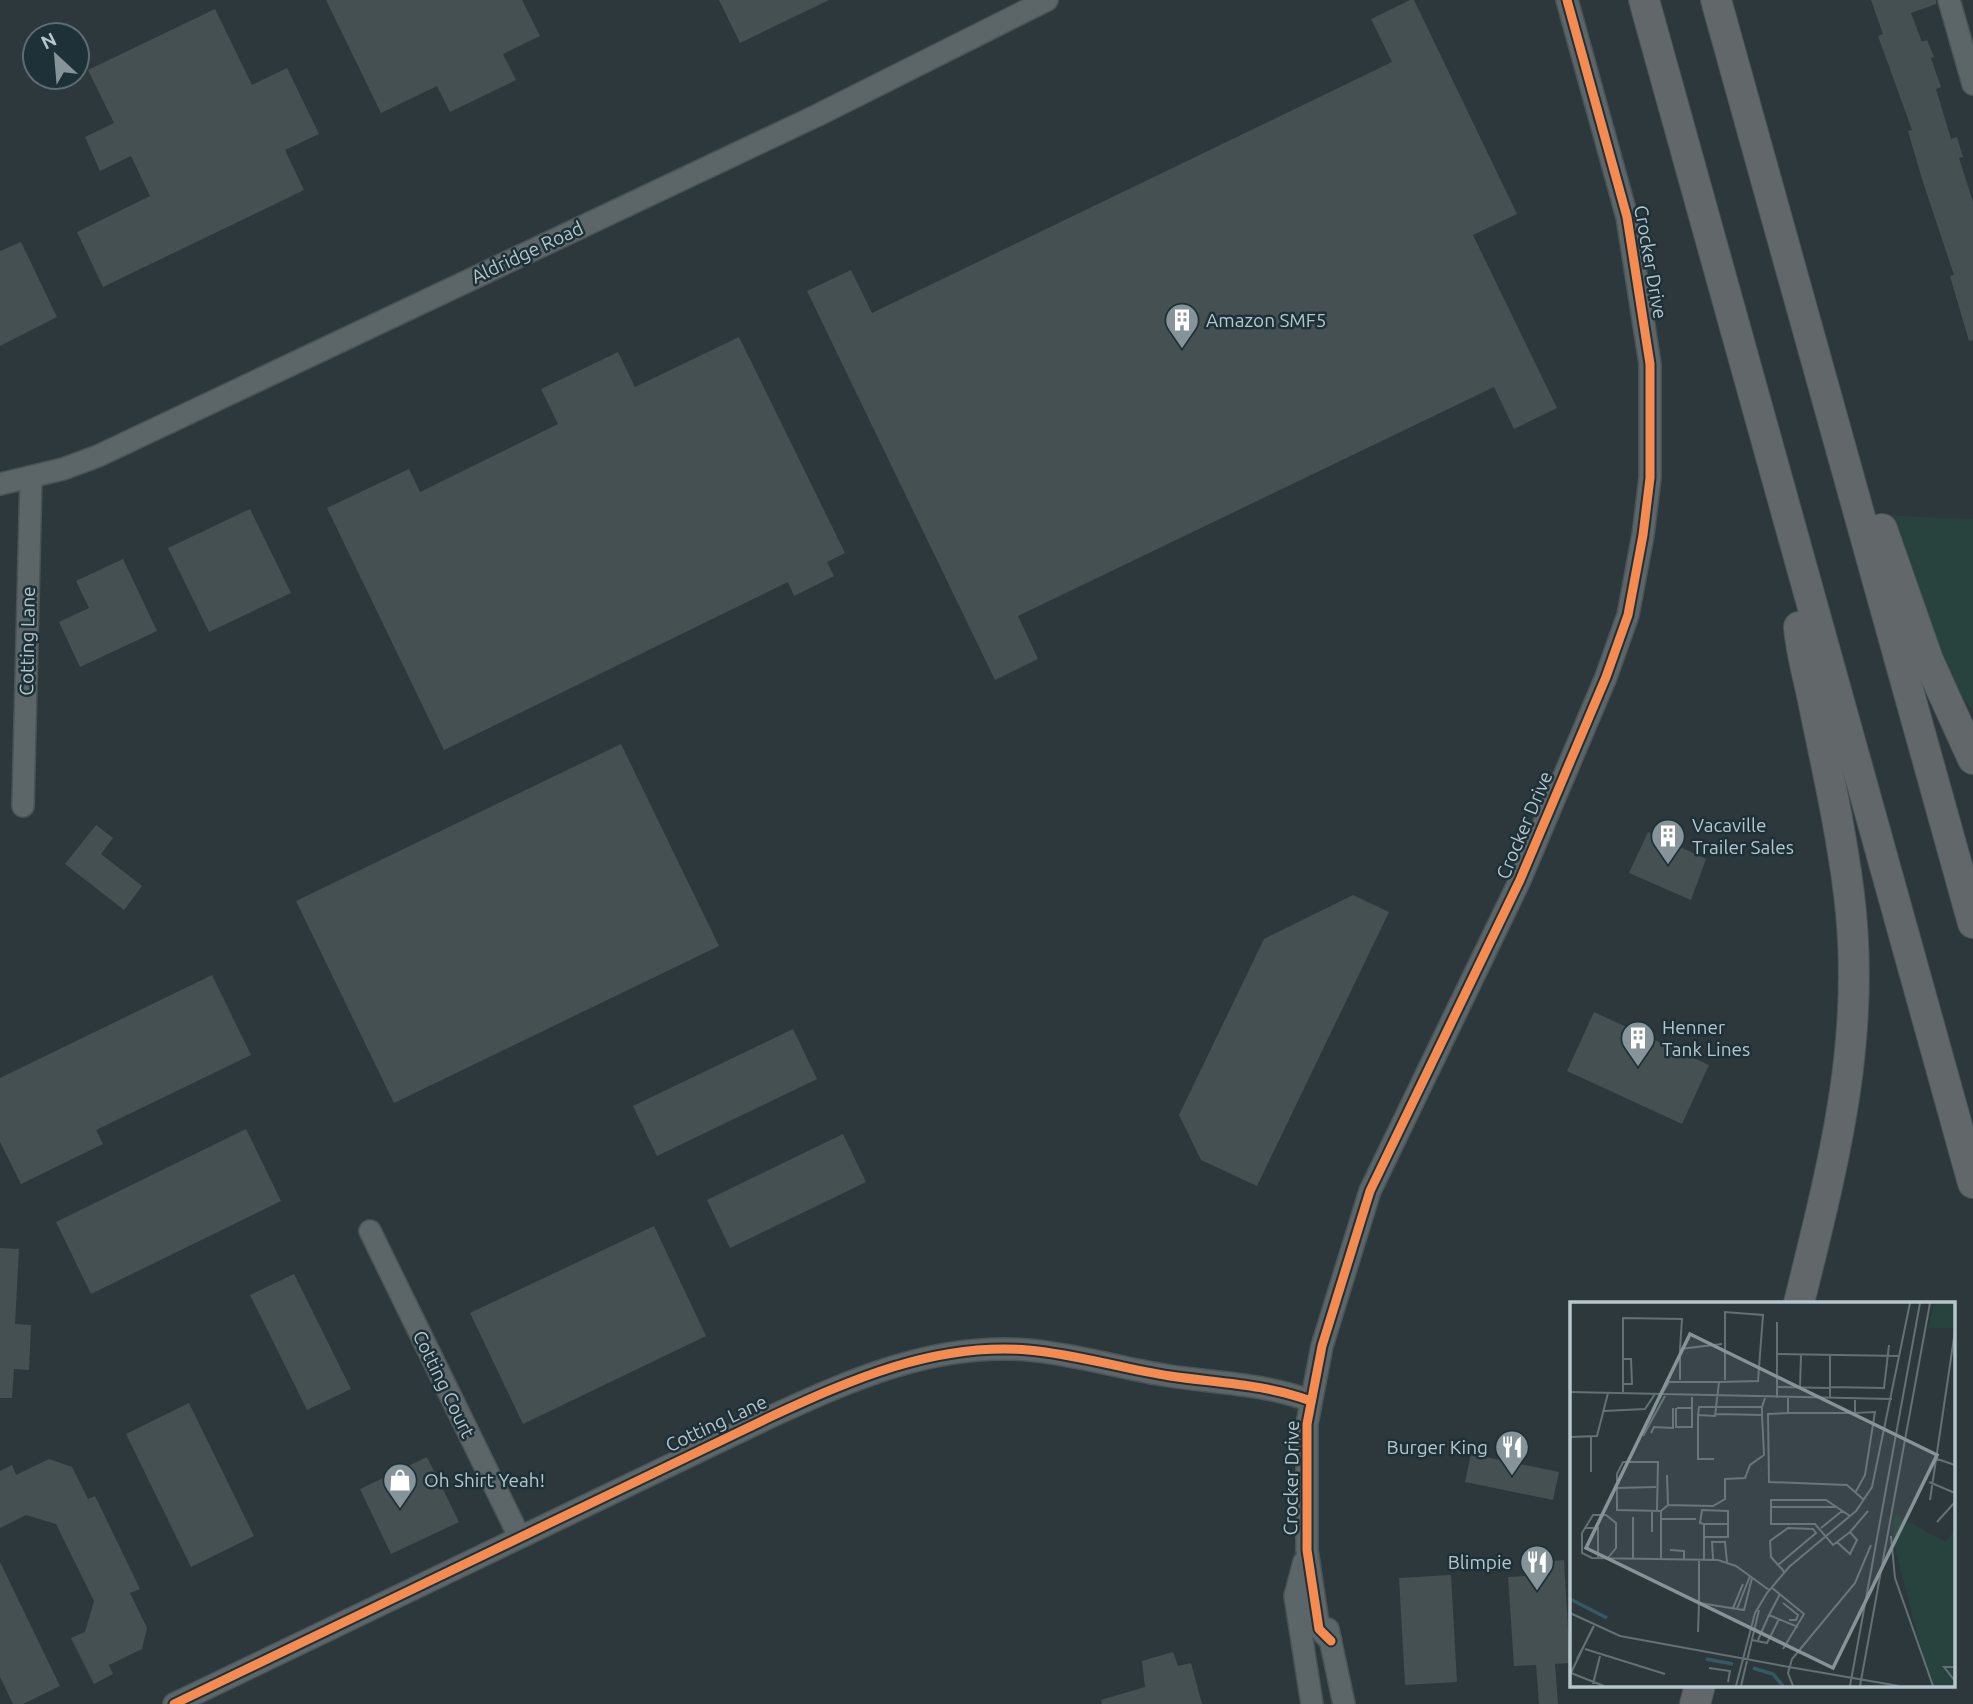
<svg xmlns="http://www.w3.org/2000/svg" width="1973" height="1704" viewBox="0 0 1973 1704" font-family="Ubuntu,sans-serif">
	<rect width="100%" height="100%" fill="#2c383c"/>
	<polygon fill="#28423d" points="1881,515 1973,519 1973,710 1961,695"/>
	<g fill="#455053">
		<polygon points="326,0 522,0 540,36 503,54 516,80 450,112 437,86 381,113"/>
		<polygon points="719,0 829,0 740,43"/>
		<polygon points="1410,0 1414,0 1517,214 1473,235 1557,408 1514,429 1494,387 1018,616 1038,659 995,680 807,291 851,270 872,313 1392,62 1371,19"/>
		<polygon points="1871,0 1936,0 1936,4 1911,13 1922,42 1927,40 1934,57 1931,58 1941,87 1936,89 1951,139 1957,137 1963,157 1959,158 1973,202 1973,340 1969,341 1950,276 1954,275 1922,179 1908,131 1912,130 1878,36 1883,34"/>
		<polygon points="215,9 252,85 287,68 319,134 285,150 304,190 103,287 77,232 150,196 131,156 100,171 85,137 114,123 88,70"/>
		<polygon points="21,242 57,317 0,346 0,251"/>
		<polygon points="739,337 845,553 827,562 834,576 794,596 788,582 444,750 327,508 409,469 420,492 558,424 541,389 618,352 635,387"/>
		<polygon points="250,509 291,593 209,632 168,548"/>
		<polygon points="123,559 157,631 80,667 59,622 89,608 76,581"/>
		<polygon points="621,744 719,946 394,1103 296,901"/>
		<polygon points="96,825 113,838 101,854 142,886 124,910 65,864"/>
		<polygon points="1648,832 1706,859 1691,900 1629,873"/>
		<polygon points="1353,895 1389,912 1257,1186 1201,1160 1179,1115 1264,939"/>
		<polygon points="212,975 251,1055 96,1130 103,1144 21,1184 0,1142 0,1078"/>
		<polygon points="1594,1012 1709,1065 1682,1124 1567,1071"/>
		<polygon points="793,1029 817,1079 657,1156 633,1106"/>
		<polygon points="246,1129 281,1201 91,1294 56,1222"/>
		<polygon points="843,1134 866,1182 730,1248 707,1200"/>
		<polygon points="654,1226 706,1336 523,1424 470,1313"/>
		<polygon points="0,1248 19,1249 15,1324 31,1325 29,1370 14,1369 12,1398 0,1398"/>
		<polygon points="294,1274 351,1389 307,1410 250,1295"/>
		<polygon points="189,1403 254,1536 191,1567 126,1434"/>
		<polygon points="1471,1454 1559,1472 1553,1500 1465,1482"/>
		<polygon points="427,1457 459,1522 391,1554 360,1489"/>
		<polygon points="49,1459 72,1467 88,1499 95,1496 140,1589 130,1593 147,1628 142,1649 109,1665 113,1674 94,1684 71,1638 85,1632 94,1601 56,1524 26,1515 0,1528 0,1471 12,1465 16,1475"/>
		<polygon points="1564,1560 1570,1663 1555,1664 1558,1704 1539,1704 1536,1665 1514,1666 1508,1577 1541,1575 1540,1562"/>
		<polygon points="0,1562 60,1686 23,1704 13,1704 0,1677"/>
		<polygon points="1451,1575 1457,1682 1405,1685 1399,1578"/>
		<polygon points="1173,1652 1178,1666 1191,1663 1202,1704 1102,1704 1101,1700 1145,1687 1142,1661"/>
	</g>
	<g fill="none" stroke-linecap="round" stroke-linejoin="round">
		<g stroke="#4a5356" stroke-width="24">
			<g id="minor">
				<polyline points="1949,0 1973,84"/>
				<polyline points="0,484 63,469 98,456 818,115 1047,0"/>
				<polyline points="23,806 31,477"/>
				<polyline points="370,1231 519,1536"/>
				<polyline points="1304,1562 1295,1596 1312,1704"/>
				<polyline points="1328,1629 1344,1704"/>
				<polyline points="1331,1641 1319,1629 1307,1550 1307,1424 1322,1346 1370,1191 1520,880 1606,677 1628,615 1643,535 1650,478 1650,364 1627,217 1567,0"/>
				<path d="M174 1704 768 1418C850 1380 935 1342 1028 1350 1076 1354 1123 1369 1170 1376 1218 1383 1265 1384 1311 1401"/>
			</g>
		</g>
		<g stroke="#495357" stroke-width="32">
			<g id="highway">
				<polyline points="1644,0 1973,1183"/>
				<polyline points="1716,0 1973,923"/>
				<polyline points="1882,529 1928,660 1973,759"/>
				<path d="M1799 1303C1833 1165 1867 1039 1849 894 1841 830 1827 768 1814 705 1809 679 1801 653 1799 627"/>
				<polyline points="1695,1704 1700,1685"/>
			</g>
		</g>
		<use href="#minor" stroke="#5c6669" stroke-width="21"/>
		<use href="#highway" stroke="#626869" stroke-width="30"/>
		<g stroke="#1e3138" stroke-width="13">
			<g id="cycleway">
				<polyline points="1331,1641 1319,1629 1307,1550 1307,1424 1322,1346 1370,1191 1520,880 1606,677 1628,615 1643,535 1650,478 1650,364 1627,217 1567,0"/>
				<path d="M174 1704 768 1418C850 1380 935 1342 1028 1350 1076 1354 1123 1369 1170 1376 1218 1383 1265 1384 1311 1401"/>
			</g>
		</g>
		<use href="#cycleway" stroke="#f68b52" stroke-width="9"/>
	</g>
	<defs>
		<g id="building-pin" transform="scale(1.75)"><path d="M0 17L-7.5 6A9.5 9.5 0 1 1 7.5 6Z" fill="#86949a" stroke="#1e3138"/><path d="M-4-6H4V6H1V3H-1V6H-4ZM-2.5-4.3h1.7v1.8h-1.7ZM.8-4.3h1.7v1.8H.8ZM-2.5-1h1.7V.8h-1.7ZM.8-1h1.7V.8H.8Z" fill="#fff"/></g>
		<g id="restaurant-pin" transform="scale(1.75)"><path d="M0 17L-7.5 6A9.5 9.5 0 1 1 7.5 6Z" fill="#86949a" stroke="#1e3138"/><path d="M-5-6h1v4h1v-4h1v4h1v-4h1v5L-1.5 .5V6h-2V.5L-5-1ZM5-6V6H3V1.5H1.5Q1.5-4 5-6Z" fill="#fff"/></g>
		<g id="shop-pin" transform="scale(1.75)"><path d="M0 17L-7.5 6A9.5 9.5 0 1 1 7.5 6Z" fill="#86949a" stroke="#1e3138"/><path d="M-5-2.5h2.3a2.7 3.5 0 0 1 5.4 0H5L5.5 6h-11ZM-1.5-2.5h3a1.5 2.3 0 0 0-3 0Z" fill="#fff"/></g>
	</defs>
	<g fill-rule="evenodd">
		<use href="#building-pin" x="1182" y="320"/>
		<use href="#building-pin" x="1668" y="836"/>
		<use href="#building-pin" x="1638" y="1038"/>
		<use href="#restaurant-pin" x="1512" y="1447"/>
		<use href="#shop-pin" x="400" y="1480"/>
		<use href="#restaurant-pin" x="1537" y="1562"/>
	</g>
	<g text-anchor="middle" stroke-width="5" stroke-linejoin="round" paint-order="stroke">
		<g font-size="19" fill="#b6c6cc" stroke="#1e3138">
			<text transform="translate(527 252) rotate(-25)" y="7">Aldridge Road</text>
			<text transform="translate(1651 262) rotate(80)" y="7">Crocker Drive</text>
			<text transform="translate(27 641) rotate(-89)" y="7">Cotting Lane</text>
			<text transform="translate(1524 825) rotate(-67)" y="7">Crocker Drive</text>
			<text transform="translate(444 1384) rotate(64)" y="7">Cotting Court</text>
			<text transform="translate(716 1423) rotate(-25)" y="7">Cotting Lane</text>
			<text transform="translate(1291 1478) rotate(-89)" y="7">Crocker Drive</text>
		</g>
		<g font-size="19" fill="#b6c6cc" stroke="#1e3138" text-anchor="start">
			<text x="1206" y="327">Amazon SMF5</text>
			<text x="1692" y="832">Vacaville<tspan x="1692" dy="22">Trailer Sales</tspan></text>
			<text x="1662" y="1034">Henner<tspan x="1662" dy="22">Tank Lines</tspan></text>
			<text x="1488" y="1454" text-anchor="end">Burger King</text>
			<text x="424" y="1487">Oh Shirt Yeah!</text>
			<text x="1512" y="1569" text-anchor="end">Blimpie</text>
		</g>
	</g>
	<g transform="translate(1570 1302)">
		<rect width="385" height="385" fill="#2c383c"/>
		<path d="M364 1H385V26H358ZM324 212 376 240 385 227V384H361L323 239Z" fill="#28423d"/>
		<path fill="none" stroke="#355965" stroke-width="3.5" d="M0 297 37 316M136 357 163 362M183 366 203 372 213 384"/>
		<path fill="none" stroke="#637176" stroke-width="2" d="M207 52 330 54M53 57V16L112 17 110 47M110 78V47L152 42M149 80 188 79 193 13 155 10V78M207 85 260 86M260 85 314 86 319 43M230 86 231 53M0 90 322 97M53 90V57H61L62 82H53M91 93 99 80H149L145 114 128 113V157H144M207 96V20M218 96V111L198 112 199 180 277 183 294 198M260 96V53M285 96V111L305 110 295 173 285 191M106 106V125H122V106M107 106H122V95M34 109 75 107 85 92M218 111H285M145 112 192 113V105M128 113 129 105H192L195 96M81 131 84 125 103 126V106M73 134 95 94M0 135 27 134 38 91M364 156 385 163M21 170V134M359 180 385 191M47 186 86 185M360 198 385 29M98 203 143 204 155 197V177L175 176 180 163 194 153 192 113M201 205H265M82 208V230M87 208 88 160H53L47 172V208L91 209M91 209V256M91 209 98 203 97 173M63 215V256M91 217H126M367 220 385 200M15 226H28V256M251 226 272 209M280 230 298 209M321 234 325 276 363 384M135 235H158V222M267 240 280 252 287 238 280 230 267 240 263 243 245 222H201V198H256L280 214M100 248 114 249V257M38 256 46 246V221L36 213H23L12 231V251L22 256 148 258 166 264 199 288M129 257V301L174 308 182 276M134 257V222H158V209L132 208 130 221 134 222M143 257 142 240H155L157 260M208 263 246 231 243 227 218 226 200 239 201 255 208 263 212 267 214 270M201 285 234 312 213 347M210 292 199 313 228 325M213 301 228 313 226 318H219M163 306 173 282M167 307 180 274M0 311 50 334 219 365M128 330 129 301M182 338 197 341 209 317M188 338 199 313M15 347 95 372M7 357 24 324M219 365 329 384M385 365H374L385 379M139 366 160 369 158 380M1 371 34 384M0 373 23 325M23 382 30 354M166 384 185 311 197 291 219 265 286 209 302 185 340 1M171 384 189 308M223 384 218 371 222 357 285 281 301 243M280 384 350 1M290 384 360 1"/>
		<path fill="#86949a" fill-opacity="0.15" stroke="#86949a" stroke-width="3.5" d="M120 32 367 153 263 366 16 246Z"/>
		<rect width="385" height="385" fill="none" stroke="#b6c6cc" stroke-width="3.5"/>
	</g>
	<g transform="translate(56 56) rotate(334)"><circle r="33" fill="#1e3138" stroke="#5b6d73" stroke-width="2"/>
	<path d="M0-5L12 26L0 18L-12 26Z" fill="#86949a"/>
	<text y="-10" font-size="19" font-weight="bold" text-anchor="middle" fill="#b6c6cc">N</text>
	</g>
</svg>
